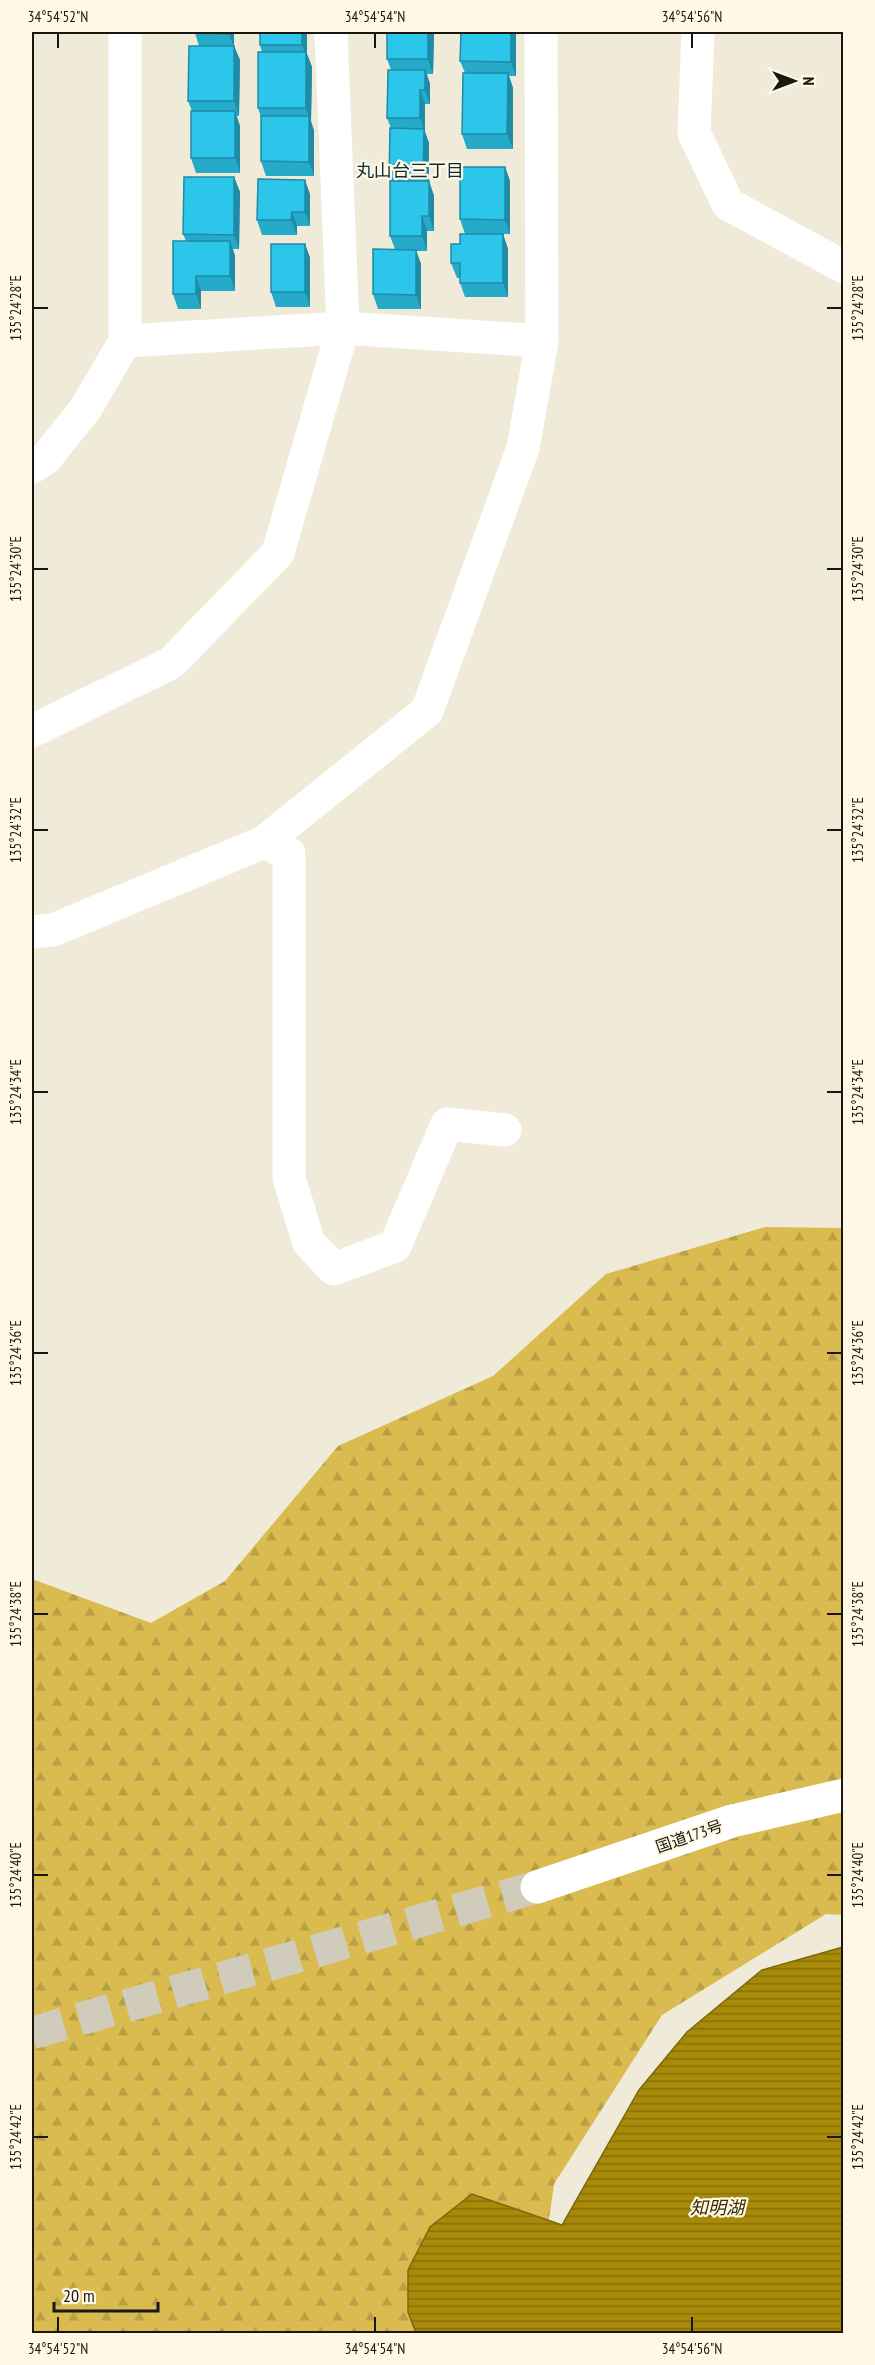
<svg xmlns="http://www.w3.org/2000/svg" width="875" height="2365" viewBox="0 0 875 2365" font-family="'PT Sans Narrow','Noto Sans JP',sans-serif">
	<defs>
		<pattern id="forest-firs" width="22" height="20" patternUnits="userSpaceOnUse" patternTransform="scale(1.5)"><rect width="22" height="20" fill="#dabb50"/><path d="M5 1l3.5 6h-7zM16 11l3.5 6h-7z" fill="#baa045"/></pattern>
		<pattern id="water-rules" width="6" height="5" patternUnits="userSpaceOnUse" patternTransform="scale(1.5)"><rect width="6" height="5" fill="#a88a09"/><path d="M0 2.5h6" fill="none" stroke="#887008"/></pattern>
	</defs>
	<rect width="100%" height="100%" fill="#f0ebd8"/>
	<polygon fill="url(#forest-firs)" points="765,1227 843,1228 843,1915 826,1914 662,2015 554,2184 533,2333 32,2333 32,1579 151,1623 225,1581 338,1446 493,1376 606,1274"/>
	<polygon fill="url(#water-rules)" stroke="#7d680b" stroke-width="1.5" points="843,1947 843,2333 416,2333 408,2312 408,2270 430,2227 472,2194 562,2225 639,2090 687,2032 762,1970"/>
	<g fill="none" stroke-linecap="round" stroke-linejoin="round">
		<polyline stroke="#d0cbba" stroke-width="33" stroke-dasharray="33 16" stroke-linecap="butt" points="32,2033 537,1887"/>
		<g stroke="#fff" stroke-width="33">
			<polyline points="125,341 343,328 542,341"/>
			<polyline points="32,731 171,663 278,553 343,328 331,32"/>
			<polyline points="264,842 289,854 289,1178 309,1243 334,1269 395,1246 447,1124 505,1130"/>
			<polyline points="32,932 53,930 264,842 427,711 523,448 542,341 541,32"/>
		</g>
		<g stroke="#fff" stroke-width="33">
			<polyline points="698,32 694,133 728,204 844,267"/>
			<polyline points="32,467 46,458 86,408 125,341 125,32"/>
		</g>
		<polyline stroke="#fff" stroke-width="33" points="537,1887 732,1821 844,1795"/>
	</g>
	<g fill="#26aac9">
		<polygon points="234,32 234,46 240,60 239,116 236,116 240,126 240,173 196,173 191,158 192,111 188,101 199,46 195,33"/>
		<polygon points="307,32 307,54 312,67 311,121 314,131 314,176 266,176 261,161 261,117 258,108 262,52 260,45"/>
		<polygon points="434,32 433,74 427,74 430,84 430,104 425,104 425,132 429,143 429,181 434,196 434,231 427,231 427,251 416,251 421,264 421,309 378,309 373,294 395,249 390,236 390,182 389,179 391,128 387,118 391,70 387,59"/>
		<polygon points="516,32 516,76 509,76 513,88 513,149 467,149 462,134 465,73 460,61"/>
		<polygon points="505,167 510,181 510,234 465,234 460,219"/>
		<polygon points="234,177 240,192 239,249 233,249 235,256 235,291 201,291 201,309 178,309 173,294 186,241 183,234"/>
		<polygon points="310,194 310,226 297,226 297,235 262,235 257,220"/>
		<polygon points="503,234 508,249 508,297 465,297 460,283 460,278 457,278 451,263 460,244"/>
		<polygon points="305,244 310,258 310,307 276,307 271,292"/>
	</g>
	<g fill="#1f8ba4">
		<polygon points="229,32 234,32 234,48 229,34"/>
		<polygon points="302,32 307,32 307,54 312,67 311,121 314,131 314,176 309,162 309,117 306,108 306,57 302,45"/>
		<polygon points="428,32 434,32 433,74 428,59"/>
		<polygon points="511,32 516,32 516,76 511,62"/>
		<polygon points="234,46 240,60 239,116 234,101"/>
		<polygon points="425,70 430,84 430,104 425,90"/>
		<polygon points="508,73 513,88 513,149 507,134"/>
		<polygon points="420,90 425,104 425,132 429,143 429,193 423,179 424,129 420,118"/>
		<polygon points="235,111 240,126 240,173 235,158"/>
		<polygon points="505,167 510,181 510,234 505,220"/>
		<polygon points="234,177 240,192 239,249 234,235"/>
		<polygon points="305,180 310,194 310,226 305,212"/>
		<polygon points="429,181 434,196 434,231 429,216"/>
		<polygon points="292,212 297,226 297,235 291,220"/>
		<polygon points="422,216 427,231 427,251 422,236"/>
		<polygon points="503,234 508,249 508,297 503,283"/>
		<polygon points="230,241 235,256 235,291 230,276"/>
		<polygon points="305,244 310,258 310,307 305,292"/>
		<polygon points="416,250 421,264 421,309 416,295"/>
		<polygon points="196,276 201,291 201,309 196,294"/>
	</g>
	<g fill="#2cc6ea" stroke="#1f8ba4" stroke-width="1.5">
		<polygon points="195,32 229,32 229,34 195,33"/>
		<rect x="260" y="32" width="42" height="13"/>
		<rect x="387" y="32" width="41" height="27"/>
		<polygon points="461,32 511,32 511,62 460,61"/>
		<polygon points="189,46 234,46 234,101 188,101"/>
		<rect x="258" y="52" width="48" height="56"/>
		<polygon points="388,70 425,70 425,90 420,90 420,118 387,118"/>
		<polygon points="463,73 508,73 507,134 462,134"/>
		<rect x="191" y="111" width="44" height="47"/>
		<polygon points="261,116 309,116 309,162 261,161"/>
		<polygon points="390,128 424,129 423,179 389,179"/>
		<polygon points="460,167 505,167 505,220 460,219"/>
		<polygon points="184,177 234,177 234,235 183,234"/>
		<polygon points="258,179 305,180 305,212 292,212 291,220 257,220"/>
		<polygon points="390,181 429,181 429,216 422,216 422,236 390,236"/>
		<polygon points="460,234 503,234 503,283 460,283 460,263 451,263 451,244 460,244"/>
		<polygon points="173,241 230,241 230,276 196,276 196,294 173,294"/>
		<rect x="271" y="244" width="34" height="48"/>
		<polygon points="373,249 416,250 416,295 373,294"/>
	</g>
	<path fill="none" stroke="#191710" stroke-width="2" d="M58 33V48M375 33V48M692 33V48M33 308H48M827 308H842M33 569H48M827 569H842M33 830H48M827 830H842M33 1092H48M827 1092H842M33 1353H48M827 1353H842M33 1614H48M827 1614H842M33 1875H48M827 1875H842M33 2137H48M827 2137H842M58 2317V2332M375 2317V2332M692 2317V2332"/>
	<g text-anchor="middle" stroke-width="4.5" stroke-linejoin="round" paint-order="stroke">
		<g font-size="16" fill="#191710" stroke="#fef8e5">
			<text transform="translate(689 1836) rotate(-19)" y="6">国道173号</text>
		</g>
		<g font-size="18" fill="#0e2e37" stroke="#fef8e5">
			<text x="410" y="177">丸山台三丁目</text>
		</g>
		<g font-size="18" font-style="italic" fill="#392c00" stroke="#fef8e5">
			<text x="717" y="2214">知明湖</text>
		</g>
	</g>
	<rect width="875" height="2365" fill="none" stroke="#fef8e5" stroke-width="66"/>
	<g transform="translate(794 81) rotate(90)" stroke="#fef8e5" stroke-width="4.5" paint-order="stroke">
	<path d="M0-4.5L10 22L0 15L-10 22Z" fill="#191710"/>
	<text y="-9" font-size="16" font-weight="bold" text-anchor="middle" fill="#191710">N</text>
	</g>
	<path d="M54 2302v9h104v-9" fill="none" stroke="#191710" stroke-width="3"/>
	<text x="63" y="2302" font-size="18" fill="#191710" stroke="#fef8e5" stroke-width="4.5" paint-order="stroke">20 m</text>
	<rect x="33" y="33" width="809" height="2299" fill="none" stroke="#191710" stroke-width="2"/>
	<g font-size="15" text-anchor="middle" fill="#191710">
		<text x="58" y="22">34°54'52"N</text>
		<text x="375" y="22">34°54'54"N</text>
		<text x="692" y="22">34°54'56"N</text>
		<text transform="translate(16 308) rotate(-90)" y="5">135°24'28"E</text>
		<text transform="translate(858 308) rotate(-90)" y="5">135°24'28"E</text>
		<text transform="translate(16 569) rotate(-90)" y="5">135°24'30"E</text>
		<text transform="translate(858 569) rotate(-90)" y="5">135°24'30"E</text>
		<text transform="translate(858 830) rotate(-90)" y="5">135°24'32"E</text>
		<text transform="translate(16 830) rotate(-90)" y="5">135°24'32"E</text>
		<text transform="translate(858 1092) rotate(-90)" y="5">135°24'34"E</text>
		<text transform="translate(16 1092) rotate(-90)" y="5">135°24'34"E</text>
		<text transform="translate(858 1353) rotate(-90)" y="5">135°24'36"E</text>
		<text transform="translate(16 1353) rotate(-90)" y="5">135°24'36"E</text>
		<text transform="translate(16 1614) rotate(-90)" y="5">135°24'38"E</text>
		<text transform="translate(858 1614) rotate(-90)" y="5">135°24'38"E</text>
		<text transform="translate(858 1875) rotate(-90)" y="5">135°24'40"E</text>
		<text transform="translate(16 1875) rotate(-90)" y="5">135°24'40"E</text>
		<text transform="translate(16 2137) rotate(-90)" y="5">135°24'42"E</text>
		<text transform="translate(858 2137) rotate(-90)" y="5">135°24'42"E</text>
		<text x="58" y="2354">34°54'52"N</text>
		<text x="375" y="2354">34°54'54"N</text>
		<text x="692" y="2354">34°54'56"N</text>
	</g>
</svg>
